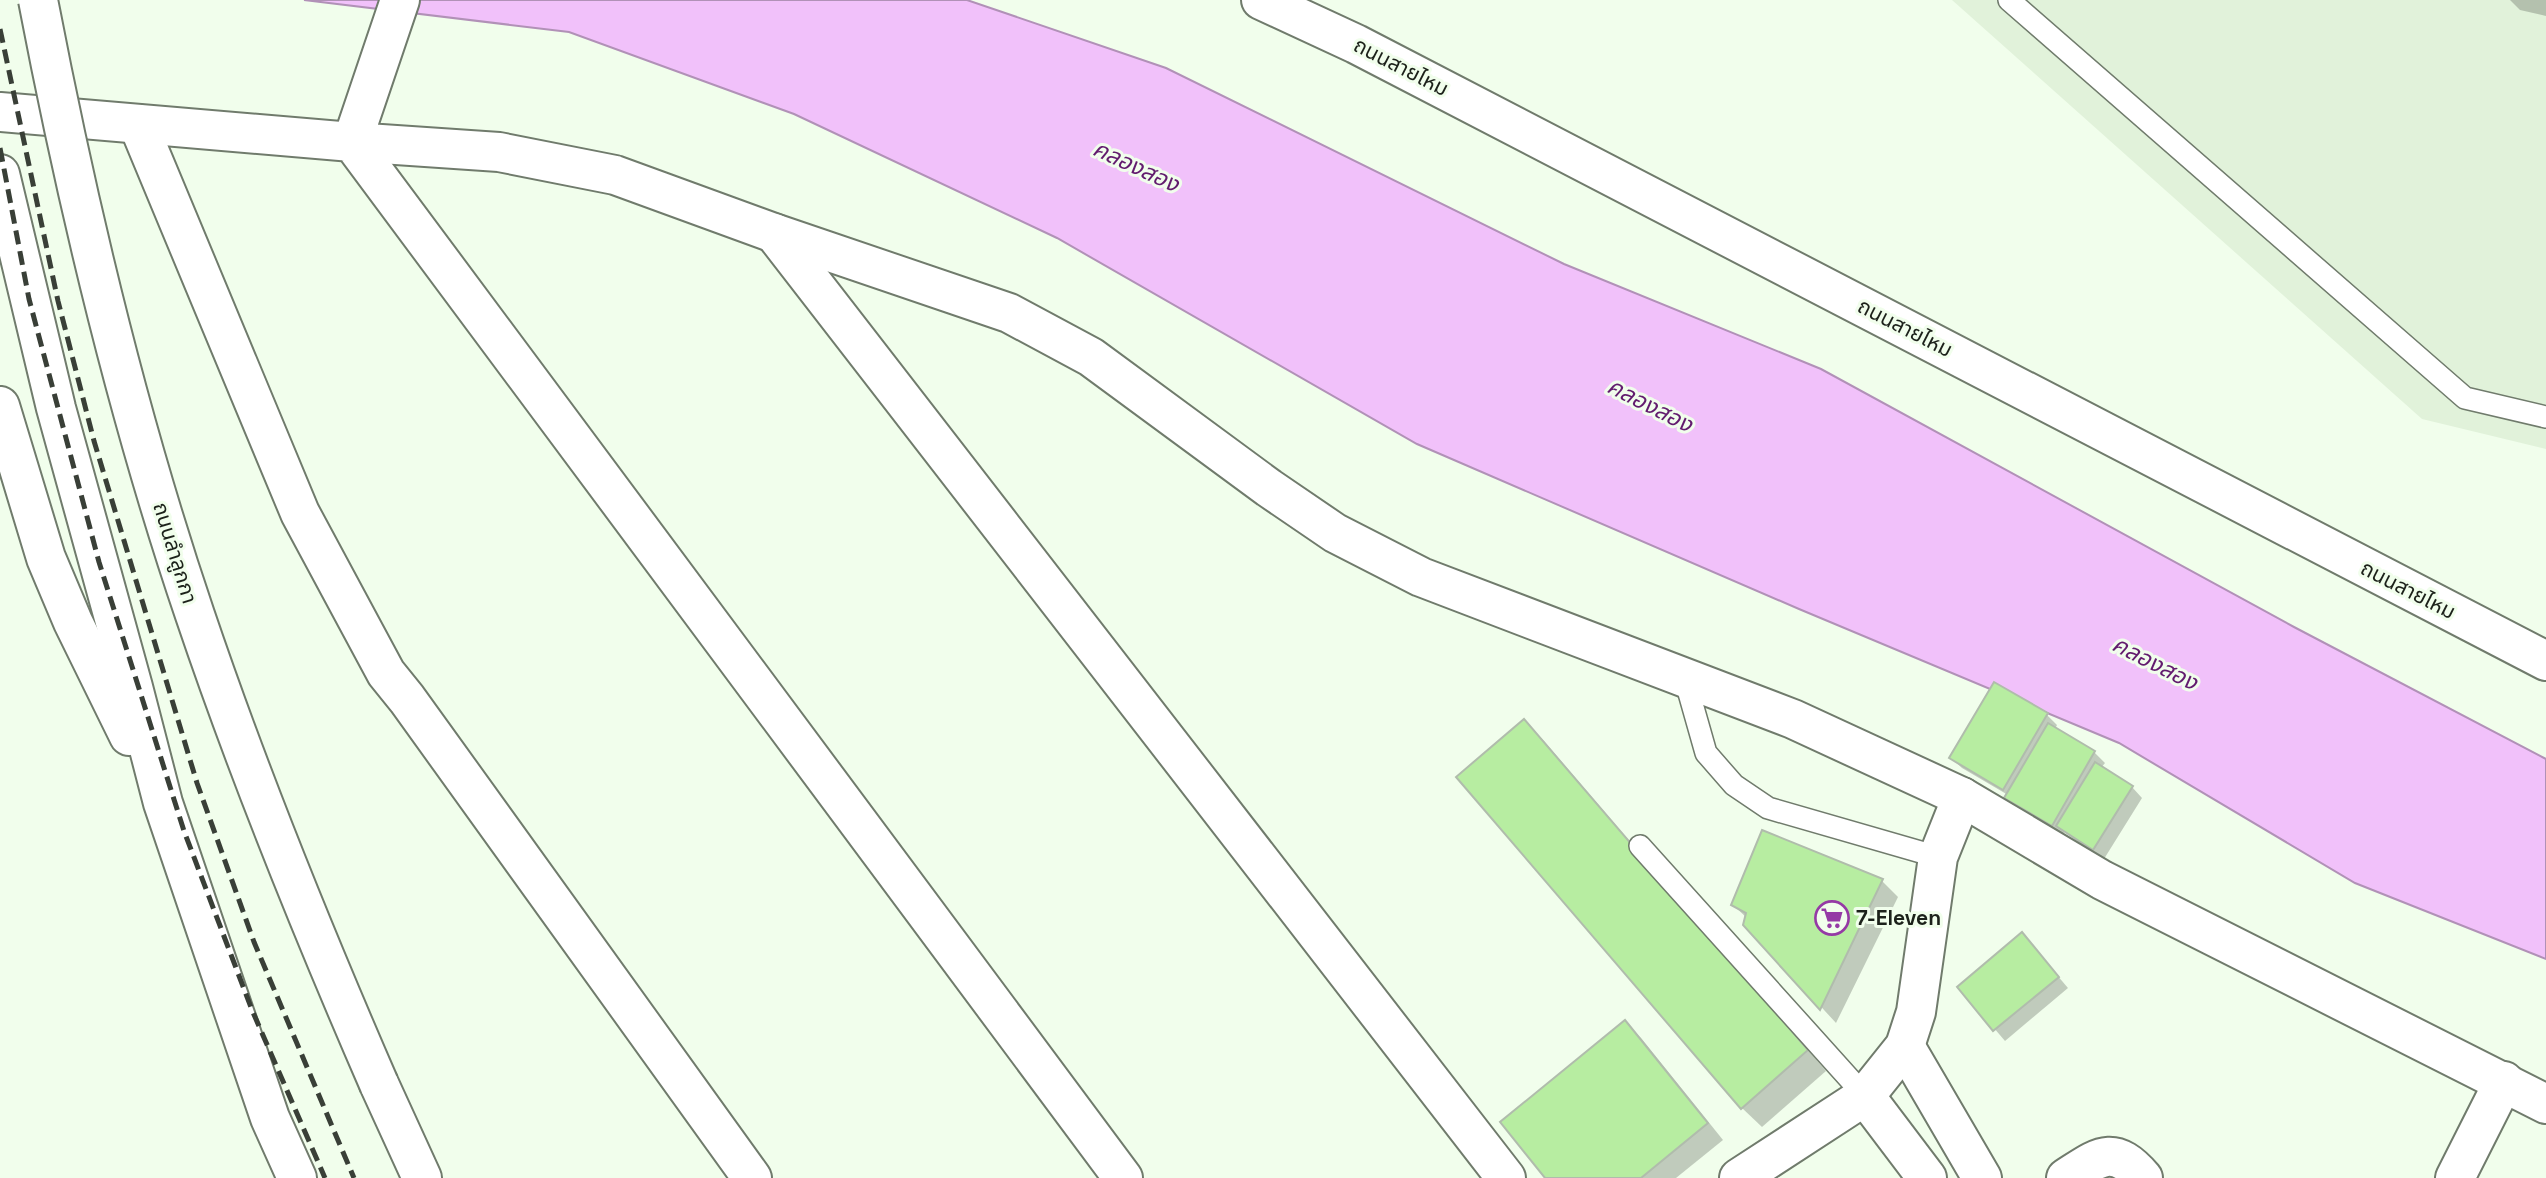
<svg xmlns="http://www.w3.org/2000/svg" width="2546" height="1178" viewBox="0 0 2546 1178" font-family="'Space Grotesk','Noto Sans Thai',sans-serif">
	<rect width="100%" height="100%" fill="#f1feec"/>
	<polygon fill="#e1f2da" points="1952,0 2546,0 2546,449 2422,419"/>
	<polygon fill="#f1c1fa" stroke="#b191b7" stroke-width="2" points="304,0 967,0 1166,68 1564,264 1821,369 2294,627 2546,759 2546,959 2355,883 2119,743 1799,609 1417,444 1057,238 794,114 569,32"/>
	<g fill="#0003">
		<polygon points="2510,0 2546,0 2546,16 2520,10"/>
		<polygon points="2047,715 2057,725 2055,729 2094,752 2105,763 2101,768 2132,787 2142,798 2104,859 2064,832 2063,835 2017,809 2007,798 2008,795 1962,768 1951,758"/>
		<polygon points="1524,721 1544,741 1826,1071 1762,1127 1742,1108"/>
		<polygon points="1763,832 1882,881 1898,897 1836,1023 1745,924 1747,918 1733,905"/>
		<polygon points="2022,934 2068,988 2005,1041 1959,987"/>
		<polygon points="1625,1023 1641,1038 1723,1140 1676,1178 1547,1178"/>
	</g>
	<g fill="#b7eda1" stroke="#b0bcac" stroke-width="2">
		<polygon points="1994,682 2048,713 2003,790 1949,758"/>
		<polygon points="1524,719 1808,1050 1741,1109 1456,777"/>
		<polygon points="2048,723 2095,751 2052,826 2004,798"/>
		<polygon points="2095,762 2133,786 2093,850 2056,826"/>
		<polygon points="1762,830 1883,879 1820,1010 1743,925 1746,913 1731,905"/>
		<polygon points="2022,932 2059,977 1993,1031 1957,987"/>
		<polygon points="1625,1020 1708,1123 1641,1178 1545,1178 1500,1122"/>
	</g>
	<g fill="none" stroke-linecap="round" stroke-linejoin="round">
		<g stroke="#707b6c" stroke-width="24">
			<g id="lane">
				<polyline points="2009,0 2465,398 2546,417"/>
				<polyline points="1685,679 1706,753 1734,785 1768,808 1938,857"/>
				<polyline points="1640,846 1865,1096"/>
			</g>
		</g>
		<g stroke="#707b6c" stroke-width="42">
			<g id="street">
				<polyline points="1261,0 1356,44 2546,661"/>
				<polyline points="0,112 352,142 1123,1178"/>
				<polyline points="138,124 300,513 386,673 407,699 752,1178"/>
				<polyline points="774,233 1506,1178"/>
				<polyline points="1905,1046 1982,1178"/>
				<polyline points="1865,1096 1927,1178"/>
				<polyline points="1739,1178 1865,1096 1905,1046 1916,1012 1938,857 1962,797"/>
				<path d="M2066 1178C2099 1157 2113 1143 2143 1178"/>
				<polyline points="2455,1178 2504,1081"/>
			</g>
		</g>
		<g stroke="#707b6c" stroke-width="42">
			<g id="secondary">
				<polyline points="400,0 352,142 499,152 615,175 774,233 1009,313 1091,357 1269,488 1335,533 1421,577 1793,719 1962,797 2102,880 2546,1104"/>
				<polyline points="0,174 56,408 133,687 163,803 270,1118 297,1178"/>
				<polyline points="0,406 46,558 73,622 129,736"/>
				<polyline points="379,1084 422,1178"/>
			</g>
		</g>
		<use href="#lane" stroke="#fff" stroke-width="21"/>
		<use href="#street" stroke="#fff" stroke-width="38"/>
		<use href="#secondary" stroke="#fff" stroke-width="38"/>
		<g stroke="#393f37" stroke-width="5" stroke-dasharray="14 7" stroke-linecap="butt">
			<polyline points="0,29 58,301 94,441 197,783 254,942 354,1178"/>
			<polyline points="0,148 29,299 99,562 184,831 252,1010 325,1178"/>
		</g>
		<g stroke="#707b6c" stroke-width="42" stroke-linecap="butt">
			<path id="secondary-bridge" d="M38 0C78 208 127 415 195 615 249 775 312 930 379 1084"/>
		</g>
		<use href="#secondary-bridge" stroke="#fff" stroke-width="38"/>
	</g>
	<defs>
		<g id="supermarket-ring" transform="scale(1.75)"><circle r="9.5" fill="#f1feec" stroke="#953aa5" stroke-width="1.5"/><path d="M-6-5.5h2.5l.6 2H6L4.5 2H-2.5L-4.4-4H-6ZM-1.5 3.2a1.3 1.3 0 1 0 .1 0ZM3 3.2a1.3 1.3 0 1 0 .1 0Z" fill="#953aa5"/></g>
	</defs>
	<g fill-rule="evenodd">
		<use href="#supermarket-ring" x="1832" y="918"/>
	</g>
	<g text-anchor="middle" stroke-width="6" stroke-linejoin="round" paint-order="stroke">
		<g font-size="21" fill="#1c211a" stroke="#f1feec">
			<text transform="translate(1401 67) rotate(27)" y="7">ถนนสายไหม</text>
			<text transform="translate(1905 328) rotate(27)" y="7">ถนนสายไหม</text>
			<text transform="translate(175 553) rotate(73)" y="7">ถนนลำลูกกา</text>
			<text transform="translate(2408 590) rotate(27)" y="7">ถนนสายไหม</text>
		</g>
		<g font-size="21" font-weight="bold" fill="#1c211a" stroke="#f1feec" text-anchor="start">
			<text x="1856" y="925">7-Eleven</text>
		</g>
		<g font-size="23" font-style="italic" fill="#621b6e" stroke="#f1feec">
			<text transform="translate(1136 166) rotate(25)" y="8">คลองสอง</text>
			<text transform="translate(1650 405) rotate(27)" y="8">คลองสอง</text>
			<text transform="translate(2155 663) rotate(27)" y="8">คลองสอง</text>
		</g>
	</g>
</svg>
